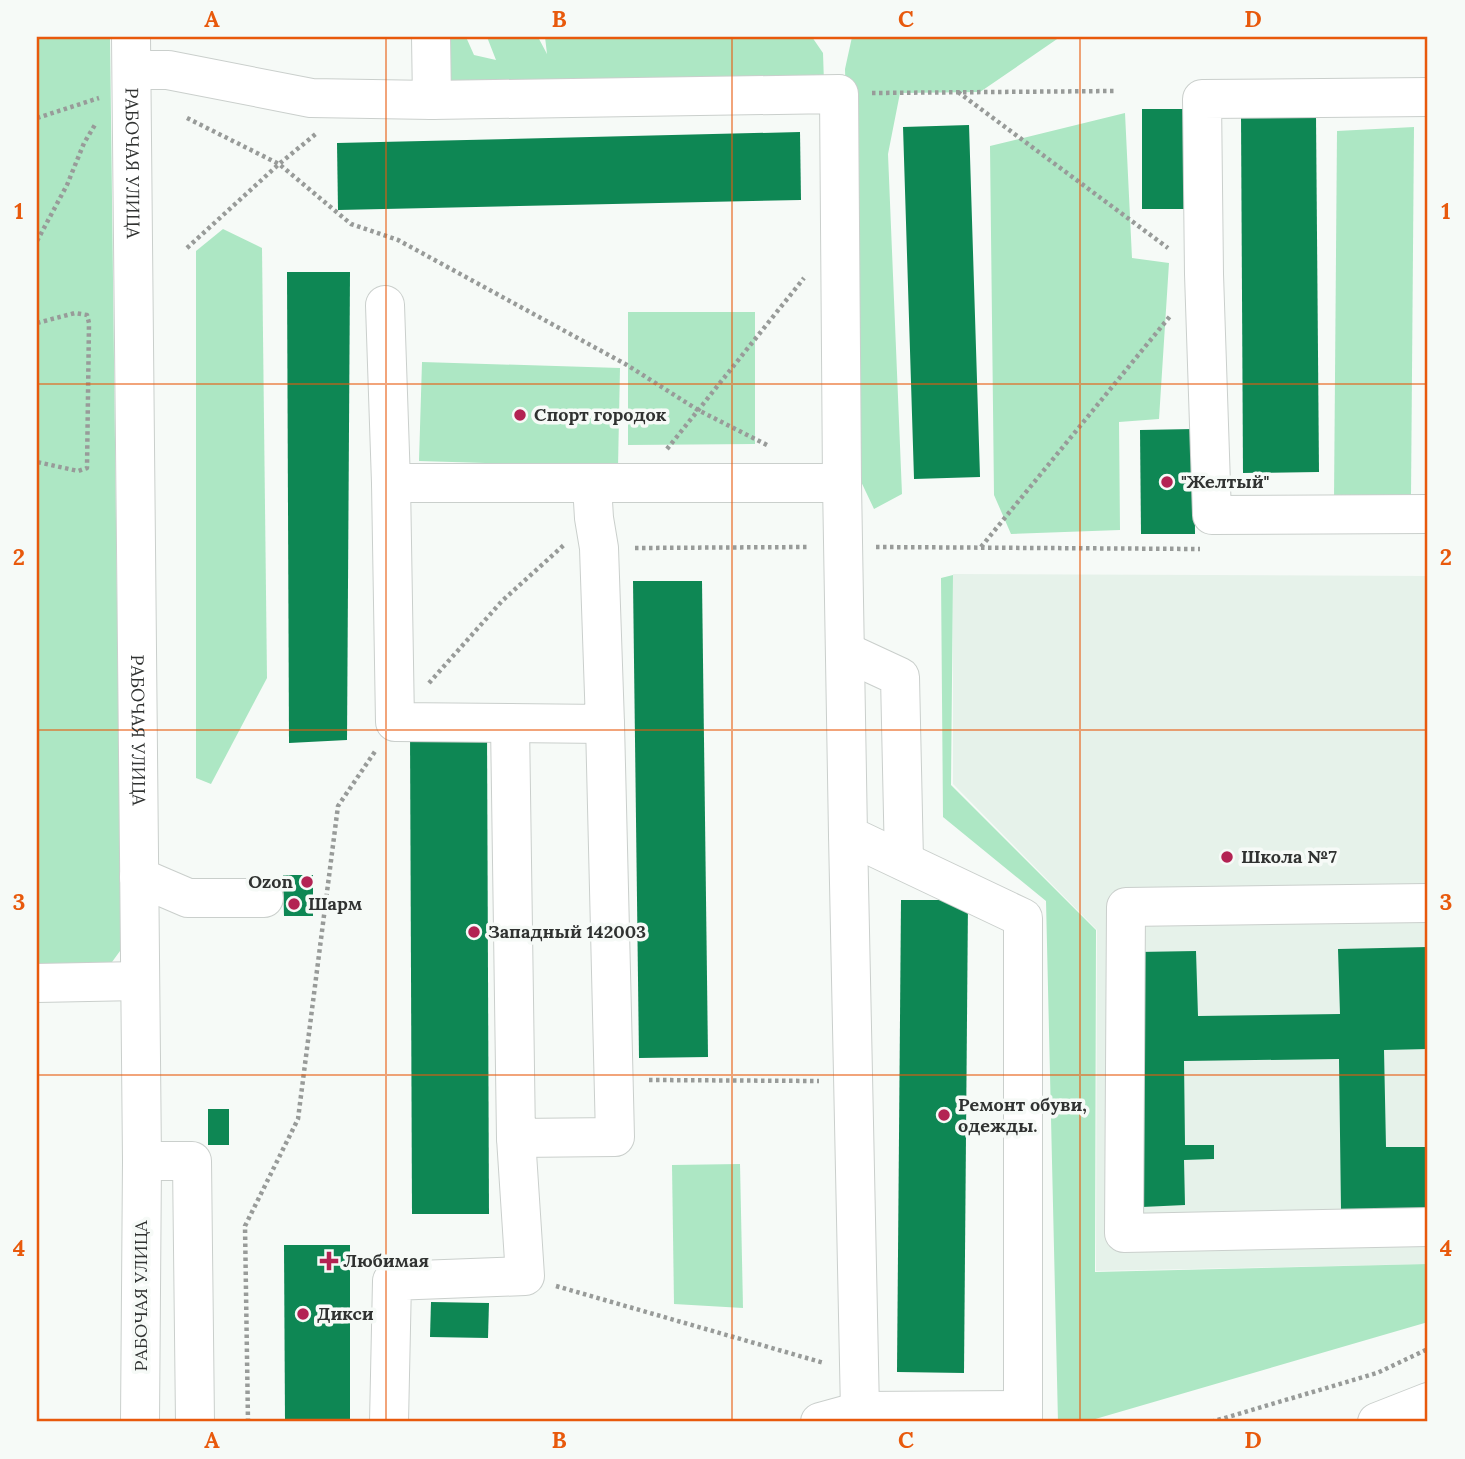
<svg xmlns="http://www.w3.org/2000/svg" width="1465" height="1459" viewBox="0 0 1465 1459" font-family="Lora,serif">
	<rect width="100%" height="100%" fill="#f6faf7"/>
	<polygon fill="#e6f2ea" points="953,574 1428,576 1428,1264 1096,1271 1097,930 953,784"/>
	<g fill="#ade7c4">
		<polygon points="37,37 110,37 118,685 125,930 120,951 112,962 37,969"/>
		<polygon points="444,37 466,37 474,55 496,60 487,37 538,37 547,54 545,37 812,37 823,53 824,83 445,89"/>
		<polygon points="852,37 1060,37 980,92 900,93 888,154 902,494 874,509 856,471 845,69"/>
		<polygon points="1125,113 1132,258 1169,263 1159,419 1119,422 1120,530 1011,534 994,495 990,146"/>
		<polygon points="1414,127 1411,496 1334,499 1337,131"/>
		<polygon points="223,229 262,248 267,678 211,784 196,778 196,251"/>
		<polygon points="628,312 755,312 755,444 628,445"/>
		<polygon points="422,362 620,368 618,467 419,461"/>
		<polygon points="953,575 951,785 1096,930 1095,1272 1428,1264 1428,1322 1085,1422 1058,1422 1046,901 943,817 941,578"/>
		<polygon points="740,1164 743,1308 674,1304 672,1165"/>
	</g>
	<g fill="#0e8754">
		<rect x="1142" y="109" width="54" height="100"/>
		<polygon points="1241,116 1316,116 1319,472 1243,473"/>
		<polygon points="969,125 980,477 914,479 903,127"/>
		<polygon points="800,132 801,200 338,210 337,143"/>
		<polygon points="287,272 350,272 347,740 289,743"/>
		<polygon points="1194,429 1195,534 1141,534 1140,430"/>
		<polygon points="633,581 702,581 708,1057 639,1058"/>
		<polygon points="410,730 487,730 489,1214 412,1214"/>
		<polygon points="283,875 313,875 313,916 284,916"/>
		<polygon points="901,900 968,900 964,1373 897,1372"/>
		<polygon points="1428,947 1428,1049 1384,1050 1386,1147 1428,1147 1428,1208 1341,1210 1339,1059 1184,1061 1185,1145 1214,1145 1214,1159 1184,1160 1185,1205 1142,1207 1138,952 1196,951 1198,1016 1340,1014 1338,949"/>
		<rect x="208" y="1109" width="21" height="36"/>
		<polygon points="284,1245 350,1245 350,1422 285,1422"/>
		<polygon points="431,1302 489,1303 488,1338 430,1337"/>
	</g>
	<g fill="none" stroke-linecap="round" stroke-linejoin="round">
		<g stroke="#cacfcc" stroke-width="40">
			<g id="minor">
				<path id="s1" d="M131 37 142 1161 140 1422"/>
				<polyline points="431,37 432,100"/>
				<polyline points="132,70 168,70 311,98 432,100 839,94 842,483 848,835 1023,918 1023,1422"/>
				<polyline points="1428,97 1202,99 1204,274 1212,515 1428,514"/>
				<polyline points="385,305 391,483"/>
				<path d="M592 485 594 518 599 548 605 724 395 722 391 483C542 484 692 482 842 483"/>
				<polyline points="846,652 900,677 904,861"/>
				<polyline points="510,723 516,1138 615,1137 605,724"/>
				<polyline points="848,835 860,1411"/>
				<polyline points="139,877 188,898 264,898"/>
				<polyline points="1428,903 1126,907 1124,1233 1428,1227"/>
				<polyline points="37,983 139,981"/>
				<polyline points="142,1161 192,1161 195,1422"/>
				<polyline points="389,1422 392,1281 525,1276 516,1138"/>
				<polyline points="820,1422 860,1411 1023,1410"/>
				<polyline points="1377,1422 1428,1402"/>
			</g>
		</g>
		<g stroke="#989b99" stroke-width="4.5" stroke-dasharray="3.5 3.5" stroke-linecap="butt">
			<polyline points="958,92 1168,248"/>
			<polyline points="872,93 1114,91"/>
			<polyline points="37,118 99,98"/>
			<polyline points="187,118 279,164 351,224 398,240 627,365 698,410 769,446"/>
			<polyline points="37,241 67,185 84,143 96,123"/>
			<polyline points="187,248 279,164 317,133"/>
			<polyline points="37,323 75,313 87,315 89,323 87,468 78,471 37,462"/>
			<polyline points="667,449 804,278"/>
			<polyline points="876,547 1200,549"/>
			<polyline points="981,547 1171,315"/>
			<polyline points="635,548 808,547"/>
			<polyline points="429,683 502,601 565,544"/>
			<polyline points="649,1080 819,1081"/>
			<polyline points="556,1286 824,1363"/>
			<polyline points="248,1422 245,1226 298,1119 338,806 376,750"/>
			<polyline points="1211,1422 1377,1373 1428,1349"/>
		</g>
		<use href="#minor" stroke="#fff" stroke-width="38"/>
	</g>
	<path fill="none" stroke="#e8590c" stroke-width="2" stroke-opacity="0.55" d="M386 37V1422M732 37V1422M1080 37V1422M37 384H1428M37 730H1428M37 1075H1428"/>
	<g fill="#b32353" stroke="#f6faf7" stroke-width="2.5">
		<circle cx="520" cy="415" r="7"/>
		<circle cx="1167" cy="482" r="7"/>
		<circle cx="1227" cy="857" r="7"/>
		<circle cx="307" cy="882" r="7"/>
		<circle cx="294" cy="904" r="7"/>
		<circle cx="474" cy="932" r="7"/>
		<circle cx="944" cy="1115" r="7"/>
		<path d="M325.5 1250.5h7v7h7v7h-7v7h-7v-7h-7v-7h7z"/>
		<circle cx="303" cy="1314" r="7"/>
	</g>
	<g text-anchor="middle" stroke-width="7" stroke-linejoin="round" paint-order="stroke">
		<g font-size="18" fill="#303231" stroke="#f6faf7">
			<text dy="6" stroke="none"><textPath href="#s1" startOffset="126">РАБОЧАЯ УЛИЦА</textPath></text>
			<text dy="6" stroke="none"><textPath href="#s1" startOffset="693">РАБОЧАЯ УЛИЦА</textPath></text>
			<text transform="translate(141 1296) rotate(-90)" y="6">РАБОЧАЯ УЛИЦА</text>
		</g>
		<g font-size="18" font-weight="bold" fill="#303231" stroke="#f6faf7" text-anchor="start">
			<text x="534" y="421">Спорт городок</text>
			<text x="1181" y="488">"Желтый"</text>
			<text x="1241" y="863">Школа №7</text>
			<text x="293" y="888" text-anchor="end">Ozon</text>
			<text x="308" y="910">Шарм</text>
			<text x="488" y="938">Западный 142003</text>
			<text x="958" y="1111">Ремонт обуви,<tspan x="958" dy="21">одежды.</tspan></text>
			<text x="343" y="1267">Любимая</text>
			<text x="317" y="1320">Дикси</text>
		</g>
	</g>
	<rect width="1465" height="1459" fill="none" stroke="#f6faf7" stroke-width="77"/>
	<rect x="38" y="38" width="1388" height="1382" fill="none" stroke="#e8590c" stroke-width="2.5"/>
	<g font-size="23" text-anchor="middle" font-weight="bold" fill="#e8590c">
		<text x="212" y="27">A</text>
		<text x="559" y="27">B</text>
		<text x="906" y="27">C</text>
		<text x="1253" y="27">D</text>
		<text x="19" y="219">1</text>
		<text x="1446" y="219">1</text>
		<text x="19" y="565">2</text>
		<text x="1446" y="565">2</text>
		<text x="19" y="910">3</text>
		<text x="1446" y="910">3</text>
		<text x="19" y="1256">4</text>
		<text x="1446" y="1256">4</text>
		<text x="212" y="1448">A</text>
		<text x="559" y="1448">B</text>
		<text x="906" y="1448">C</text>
		<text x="1253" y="1448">D</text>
	</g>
</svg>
